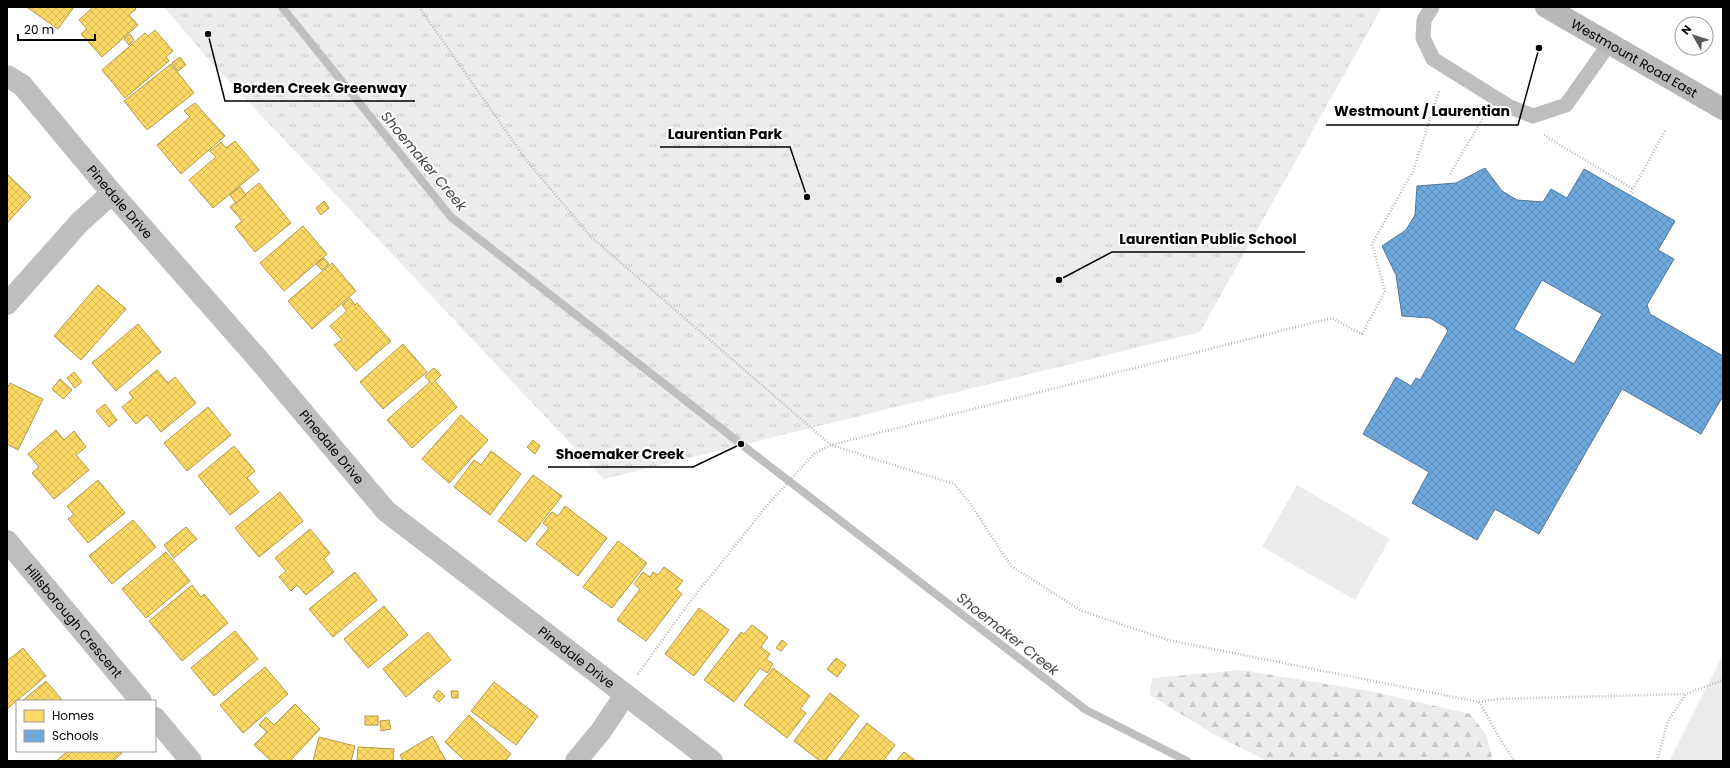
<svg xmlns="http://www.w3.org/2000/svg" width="1730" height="768" viewBox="0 0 1730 768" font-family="Poppins,sans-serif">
	<defs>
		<pattern id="forest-firs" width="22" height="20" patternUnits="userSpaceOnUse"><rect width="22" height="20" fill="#ececec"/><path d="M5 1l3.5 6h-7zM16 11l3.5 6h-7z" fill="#c9c9c9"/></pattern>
		<pattern id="park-tufts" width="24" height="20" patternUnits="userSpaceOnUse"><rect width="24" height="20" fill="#ececec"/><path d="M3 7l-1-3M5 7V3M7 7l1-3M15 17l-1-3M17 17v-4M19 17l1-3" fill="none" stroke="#c9c9c9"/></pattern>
		<pattern id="homes-cross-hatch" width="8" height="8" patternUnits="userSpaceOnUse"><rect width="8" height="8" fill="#ffd966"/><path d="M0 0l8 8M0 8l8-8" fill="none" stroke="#d9b857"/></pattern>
		<pattern id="schools-cross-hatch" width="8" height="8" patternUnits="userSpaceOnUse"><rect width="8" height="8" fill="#6fa8dc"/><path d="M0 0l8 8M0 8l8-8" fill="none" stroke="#5e8fbb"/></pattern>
	</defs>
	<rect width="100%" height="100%" fill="#fff"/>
	<g fill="#ececec">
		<polygon points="1297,485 1390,539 1355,600 1262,547"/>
		<polygon points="1723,655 1723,761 1669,761 1720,661"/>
	</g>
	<polygon fill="url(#forest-firs)" points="1241,670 1370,691 1470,714 1486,734 1493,761 1267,761 1215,735 1150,695 1152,678"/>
	<polygon fill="url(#park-tufts)" points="164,7 1382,7 1200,332 604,479 211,62"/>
	<g fill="url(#homes-cross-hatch)" stroke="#b29847">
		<polygon points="29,7 74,7 58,29 28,8"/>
		<polygon points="93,7 134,7 136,9 129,15 138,25 102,57 81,34 87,29 79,20"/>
		<polygon points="155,30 173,51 166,57 169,61 125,98 102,70 145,33 148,36"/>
		<polygon points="130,34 134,40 129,45 124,39"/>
		<polygon points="180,57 186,65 178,71 172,63"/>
		<polygon points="171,64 194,93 147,130 124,101"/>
		<polygon points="195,103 225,136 181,174 157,145 190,117 184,111"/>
		<polygon points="235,141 259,170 213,208 189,180 216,157 210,151 221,142 226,148"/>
		<polygon points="7,174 31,197 7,223"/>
		<polygon points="259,183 291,223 255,252 235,227 242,221 230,207"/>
		<polygon points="240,187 246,195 236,203 230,195"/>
		<polygon points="324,201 329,208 321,215 316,208"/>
		<polygon points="303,226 327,254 284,291 260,263"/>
		<polygon points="324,258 329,264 322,270 316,264"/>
		<polygon points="332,263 356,291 312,329 288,301"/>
		<polygon points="98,285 126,309 81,360 54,336"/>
		<polygon points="350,298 355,305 357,303 391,341 356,371 334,345 342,340 330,326 347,311 342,305"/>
		<polygon points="138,324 161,352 116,391 92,363"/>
		<polygon points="403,344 427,372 383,409 360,382"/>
		<polygon points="434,368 441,375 435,381 457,407 412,448 387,420 430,382 425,376"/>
		<polygon points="157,370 168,383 175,377 196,403 161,432 147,415 136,424 122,407 133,398 129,393"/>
		<polygon points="74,372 82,382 75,388 67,378"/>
		<polygon points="60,379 72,390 63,399 52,389"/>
		<polygon points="10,383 43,399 18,450 7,444 7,389"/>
		<polygon points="105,404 117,420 109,427 96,411"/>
		<polygon points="208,407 231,435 187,471 164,443"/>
		<polygon points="461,415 488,440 449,483 422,459"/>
		<polygon points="56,430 64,440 74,431 86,447 76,455 89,470 54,499 32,473 39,467 28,454"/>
		<polygon points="533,440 540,446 535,454 527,447"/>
		<polygon points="234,446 255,471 247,478 259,492 230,515 198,476"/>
		<polygon points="491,451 521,474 490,515 454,487 474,460 481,465"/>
		<polygon points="533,475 562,496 526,542 498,521"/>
		<polygon points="98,480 125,513 88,543 68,519 74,515 67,506"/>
		<polygon points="280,492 303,521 259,557 235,528"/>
		<polygon points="565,506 607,538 578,576 536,544 549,528 543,523 552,512 558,516"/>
		<polygon points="133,520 156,547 112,584 89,556"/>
		<polygon points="186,527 197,539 174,558 164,545"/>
		<polygon points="310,529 330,553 324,559 334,572 306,595 297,585 291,591 279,577 286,571 275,558"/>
		<polygon points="618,541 647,563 612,608 583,587"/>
		<polygon points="166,552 190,581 146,618 122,589"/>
		<polygon points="664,567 683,581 676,589 682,594 646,641 617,620 640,589 634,584 643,572 650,577 653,572 658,575"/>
		<polygon points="355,572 377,600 333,637 309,609"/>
		<polygon points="192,585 201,597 204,594 228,623 182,661 149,621"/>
		<polygon points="384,606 408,635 368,668 344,639"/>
		<polygon points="699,608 729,630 694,676 665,654"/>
		<polygon points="752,625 768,637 761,647 770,654 766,659 773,664 767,673 760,668 734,702 704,680 741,632 744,634"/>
		<polygon points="235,631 258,659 214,696 191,668"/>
		<polygon points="428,632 451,660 406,697 383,669"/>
		<polygon points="782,640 787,644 781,651 776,648"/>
		<polygon points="23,648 46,676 7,709 7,661"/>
		<polygon points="836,658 846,665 837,677 827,669"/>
		<polygon points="265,667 288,694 243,733 220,705"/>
		<polygon points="773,668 810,696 800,709 806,713 787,738 744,705"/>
		<polygon points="46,681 63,701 22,701"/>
		<polygon points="494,682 538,716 516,745 471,711"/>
		<polygon points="438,690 445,696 439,702 433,697"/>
		<polygon points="451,691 458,691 458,698 452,698"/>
		<polygon points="830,693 859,716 825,761 820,761 794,741"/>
		<polygon points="295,704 320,729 290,761 271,761 254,745 267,732 259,725 266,717 274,725"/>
		<polygon points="469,715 511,754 505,761 465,761 445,742"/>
		<rect x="365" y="716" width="13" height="9"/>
		<polygon points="389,720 391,729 381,731 380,721"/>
		<polygon points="867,723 895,745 883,761 838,761"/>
		<polygon points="432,736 446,761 403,761 400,755"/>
		<polygon points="319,737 355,746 351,761 313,761"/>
		<polygon points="358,747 394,749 393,761 357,761"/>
		<polygon points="68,751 120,751 122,753 113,761 56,761"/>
		<polygon points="904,752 916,761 896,761"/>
	</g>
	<path fill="url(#schools-cross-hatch)" stroke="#4e769a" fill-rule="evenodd" d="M1485 168 1502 191 1517 200 1543 202 1551 189 1567 198 1584 169 1675 221 1658 250 1674 259 1647 305 1650 314 1723 356V396L1701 434 1622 389 1539 534 1495 509 1477 540 1412 503 1429 472 1363 434 1396 377 1411 386 1416 378 1420 380 1448 331 1445 327 1430 318 1402 316 1396 275 1382 246 1406 230 1415 215 1417 186 1456 183ZM1542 280 1602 314 1574 364 1514 329Z"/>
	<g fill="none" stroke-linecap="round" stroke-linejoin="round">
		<polyline stroke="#bfbfbf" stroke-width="8" points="282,7 451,217 741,444 1086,710 1187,761"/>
		<g stroke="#b9b9b9" stroke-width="2.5" stroke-dasharray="1 2" stroke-linecap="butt">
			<polyline points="419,7 527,161 591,237 831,445 954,484 970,503 1011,566 1082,611 1168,640 1479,702 1498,699 1686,694"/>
			<polyline points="1544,135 1633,189"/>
			<polyline points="1450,174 1484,116"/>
			<polyline points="1630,195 1666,129"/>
			<polyline points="638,674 689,603 769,503 814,454 831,445 1332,318 1362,334 1385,291 1372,244 1413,171 1439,91"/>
			<polyline points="1479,702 1505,747 1515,761"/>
			<polyline points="1657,761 1668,721 1686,694 1723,680"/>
		</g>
		<polyline stroke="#bebebe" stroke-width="15" points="1432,7 1424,20 1423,38 1433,59 1510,107 1533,116 1566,105 1609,44"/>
		<g stroke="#bebebe" stroke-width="22">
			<path id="s1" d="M7 76 22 85 112 193 258 359 386 511 712 761"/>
			<polyline points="7,304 79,223 112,193"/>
			<path id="s2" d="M7 541 141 701"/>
			<polyline points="155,718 191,761"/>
			<polyline points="576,761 601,731 625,695"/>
		</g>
		<path stroke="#b8b8b8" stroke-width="22" id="s3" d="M1546 7 1723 109"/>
	</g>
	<g text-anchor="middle" stroke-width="4" stroke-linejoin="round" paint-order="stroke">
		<g font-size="13" fill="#000" stroke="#fff">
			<text dy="5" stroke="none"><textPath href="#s3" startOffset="102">Westmount Road East</textPath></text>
			<text dy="5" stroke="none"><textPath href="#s1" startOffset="170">Pinedale Drive</textPath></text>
			<text dy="5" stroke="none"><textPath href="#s1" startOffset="494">Pinedale Drive</textPath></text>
			<text dy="5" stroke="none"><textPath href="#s2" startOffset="104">Hillsborough Crescent</textPath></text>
			<text dy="5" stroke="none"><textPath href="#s1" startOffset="818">Pinedale Drive</textPath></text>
		</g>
		<g font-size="14" font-style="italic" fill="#444" stroke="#fff">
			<text transform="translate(424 161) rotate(50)" y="5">Shoemaker Creek</text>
			<text transform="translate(1008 634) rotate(38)" y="5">Shoemaker Creek</text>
		</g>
	</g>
	<path fill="none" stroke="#000" stroke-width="1.5" d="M208 34L225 101H415M1539 48L1518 125H1326M807 197L790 147H660M1059 280L1112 252H1305M741 444L693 467H548"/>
	<g fill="#000" stroke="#fff" stroke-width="1.5">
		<circle cx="208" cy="34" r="4"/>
		<circle cx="1539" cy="48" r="4"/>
		<circle cx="807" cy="197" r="4"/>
		<circle cx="1059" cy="280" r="4"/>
		<circle cx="741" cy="444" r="4"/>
	</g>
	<g font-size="14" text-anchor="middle" font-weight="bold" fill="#000" stroke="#fff" stroke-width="4" stroke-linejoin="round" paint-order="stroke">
		<text x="320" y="93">Borden Creek Greenway</text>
		<text x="1422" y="116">Westmount / Laurentian</text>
		<text x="725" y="139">Laurentian Park</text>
		<text x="1208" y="244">Laurentian Public School</text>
		<text x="620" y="459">Shoemaker Creek</text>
	</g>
	<rect width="1730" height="768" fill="none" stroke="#000000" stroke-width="16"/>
	<rect x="16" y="700" width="140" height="52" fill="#ffffff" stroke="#999999"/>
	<rect x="24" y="710" width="20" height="12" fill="#ffd966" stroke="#999999"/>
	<text x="52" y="720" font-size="12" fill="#000000">Homes</text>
	<rect x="24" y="730" width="20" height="12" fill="#6fa8dc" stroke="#999999"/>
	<text x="52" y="740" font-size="12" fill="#000000">Schools</text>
	<g transform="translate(1694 36) rotate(309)"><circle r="19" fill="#ffffff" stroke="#999999"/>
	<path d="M0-3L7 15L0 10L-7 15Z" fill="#595959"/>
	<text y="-6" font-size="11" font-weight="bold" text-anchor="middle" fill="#000000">N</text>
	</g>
	<path d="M18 34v6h77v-6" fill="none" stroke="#000000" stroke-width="2"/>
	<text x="24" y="34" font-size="12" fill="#000000" stroke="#ffffff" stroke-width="3" paint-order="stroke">20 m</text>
</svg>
